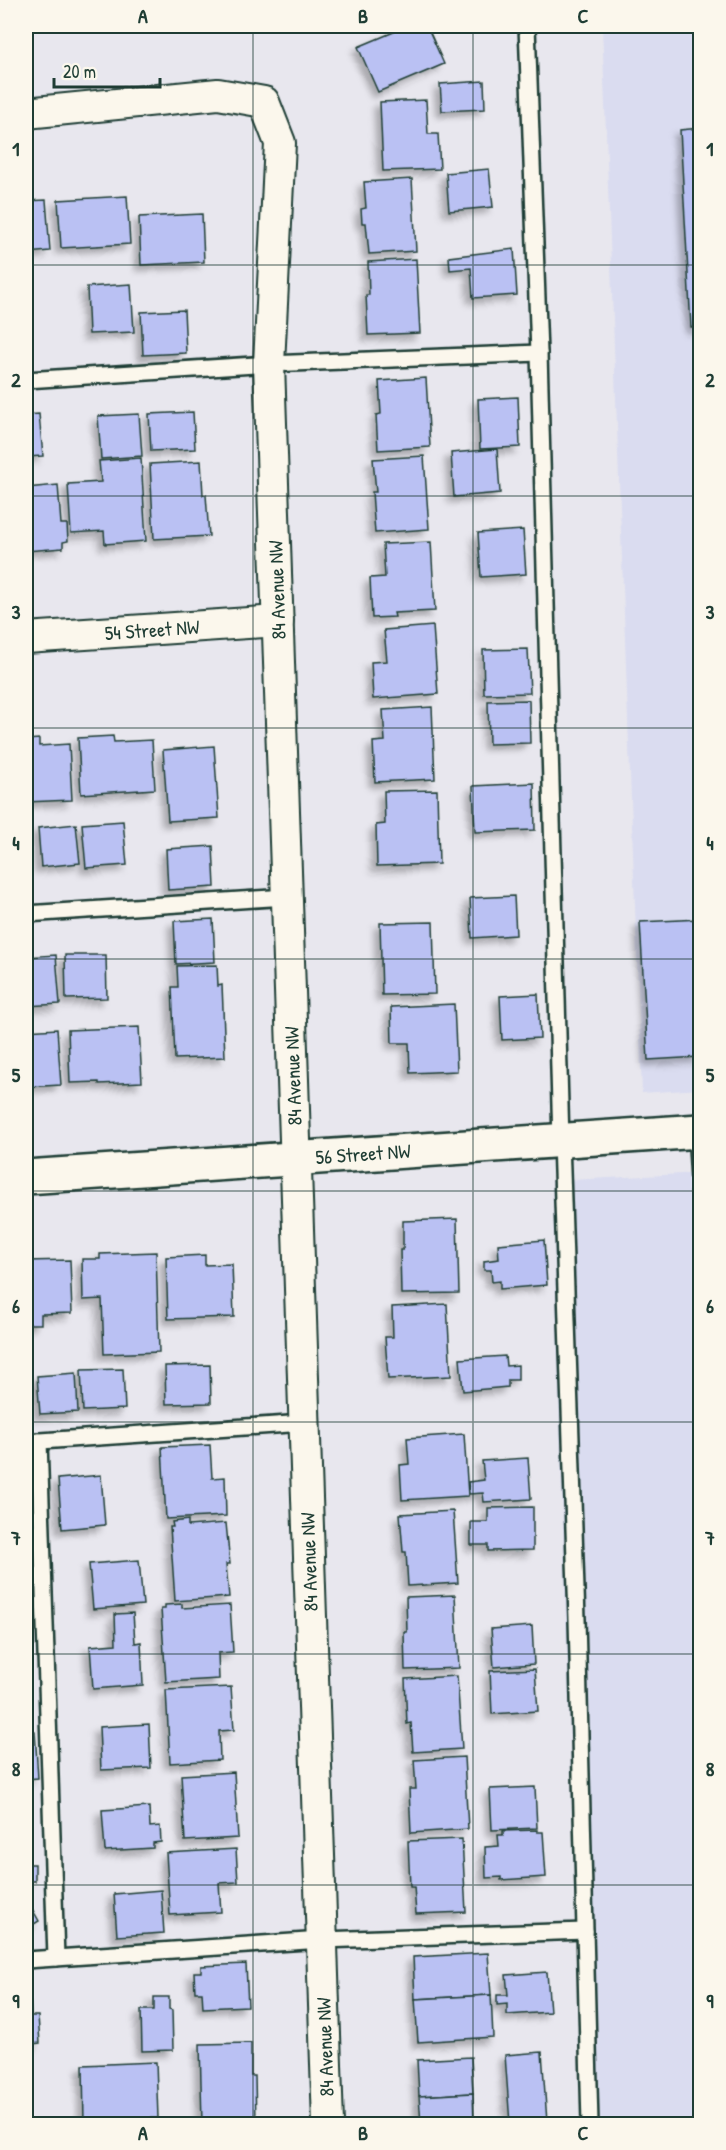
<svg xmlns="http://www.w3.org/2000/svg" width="726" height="2150" viewBox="0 0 726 2150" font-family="'Patrick Hand',sans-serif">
	<defs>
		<filter id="shadow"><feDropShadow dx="-5.5" dy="5.5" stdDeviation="3" flood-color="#0004"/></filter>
	</defs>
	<rect width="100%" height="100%" fill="#e8e7ee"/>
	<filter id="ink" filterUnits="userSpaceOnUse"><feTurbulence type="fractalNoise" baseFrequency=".0167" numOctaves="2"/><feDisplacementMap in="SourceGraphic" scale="12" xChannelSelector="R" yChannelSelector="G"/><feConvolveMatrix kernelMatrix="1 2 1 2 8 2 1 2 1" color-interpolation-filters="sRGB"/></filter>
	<g filter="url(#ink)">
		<g fill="#dadcf0">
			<polygon points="602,26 700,26 700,1089 642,1093"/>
			<polygon points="700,1173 700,2124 582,2124 552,1181"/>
		</g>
		<g fill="#bac1f3" stroke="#1f3d34" stroke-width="1.5" filter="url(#shadow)">
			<polygon points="408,26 427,26 444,64 378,92 358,47"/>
			<polygon points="484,81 485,109 442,111 440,84"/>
			<polygon points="426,100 428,134 438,134 440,169 383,171 380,102"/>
			<polygon points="700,128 700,327 691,327 680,130"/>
			<polygon points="489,169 493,207 449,211 446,173"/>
			<polygon points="412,179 416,251 369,254 366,223 362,223 361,209 366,208 364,182"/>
			<polygon points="127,196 130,244 61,248 58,200"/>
			<polygon points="46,200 50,251 26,253 26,201"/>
			<polygon points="202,214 204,262 141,265 139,217"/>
			<polygon points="514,249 517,295 473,298 471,268 450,270 449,257"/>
			<polygon points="416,259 420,333 368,335 366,295 369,295 368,262"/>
			<polygon points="131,284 134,332 89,334 87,287"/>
			<polygon points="184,310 186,353 143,355 141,312"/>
			<polygon points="426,378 430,447 378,450 376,415 381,414 379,381"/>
			<polygon points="518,397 520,447 480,449 478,399"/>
			<polygon points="193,412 195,449 151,451 149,414"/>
			<polygon points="39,414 43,456 26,457 26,415"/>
			<polygon points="139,414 142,456 101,459 98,416"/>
			<polygon points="497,449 500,493 454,497 451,453"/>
			<polygon points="424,456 429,529 375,533 372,492 376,492 373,459"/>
			<polygon points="141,458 146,541 105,544 104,531 71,533 68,484 101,482 99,461"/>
			<polygon points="201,461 203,495 206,495 209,536 154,539 150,464"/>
			<polygon points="58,485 61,524 67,524 68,541 63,542 63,548 26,551 26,488"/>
			<polygon points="523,530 526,574 481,577 478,533"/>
			<polygon points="431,542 435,611 394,613 395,617 372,618 370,578 385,577 383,544"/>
			<polygon points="433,626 438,694 373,699 371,662 387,661 384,630"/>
			<polygon points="528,649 530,693 484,694 483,650"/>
			<polygon points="529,700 530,743 489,744 488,701"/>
			<polygon points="432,707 435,779 375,782 373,742 385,741 383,710"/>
			<polygon points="113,736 114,742 152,740 155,789 81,794 78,738"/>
			<polygon points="39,739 39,746 69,744 72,800 26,802 26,740"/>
			<polygon points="214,746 219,818 168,821 163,750"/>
			<polygon points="534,783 535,830 475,832 473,786"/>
			<polygon points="437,790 439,864 377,866 376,825 385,824 384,791"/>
			<polygon points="123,821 127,865 86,868 82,824"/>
			<polygon points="76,824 80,863 41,867 38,828"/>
			<polygon points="213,846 215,887 168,890 166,849"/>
			<polygon points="514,896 516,935 472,938 470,898"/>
			<polygon points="213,919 215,962 176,964 174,921"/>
			<polygon points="700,919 700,1057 648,1060 640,922"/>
			<polygon points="433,922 435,994 382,995 380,923"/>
			<polygon points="56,955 60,1004 26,1006 26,957"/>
			<polygon points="65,955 106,955 107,998 66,999"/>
			<polygon points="217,965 218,986 222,985 225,1057 175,1059 172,987 178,987 177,966"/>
			<polygon points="538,994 540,1038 502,1040 500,996"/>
			<polygon points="454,1004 457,1071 410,1073 409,1043 392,1043 391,1007"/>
			<polygon points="139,1027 142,1082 99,1084 99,1082 70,1083 68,1030"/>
			<polygon points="57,1029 61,1085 26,1087 26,1031"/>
			<polygon points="457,1219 459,1293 401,1294 400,1250 403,1250 403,1221"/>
			<polygon points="544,1240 547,1285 500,1289 500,1281 492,1282 491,1270 484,1270 484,1261 499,1259 498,1244"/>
			<polygon points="156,1252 159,1352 104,1354 102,1299 83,1300 82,1259 100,1259 100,1254"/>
			<polygon points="205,1255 205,1265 232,1264 234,1317 168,1319 166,1257"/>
			<polygon points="70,1260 72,1313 41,1314 41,1324 26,1324 26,1261"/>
			<polygon points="447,1304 451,1376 388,1379 385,1337 393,1337 392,1307"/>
			<polygon points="505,1356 506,1366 518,1365 518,1380 508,1380 508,1387 463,1391 460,1359"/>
			<polygon points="210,1365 211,1403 166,1404 165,1366"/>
			<polygon points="123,1369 125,1409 83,1411 81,1370"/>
			<polygon points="76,1373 78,1412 40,1414 37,1376"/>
			<polygon points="464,1434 468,1496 402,1500 400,1465 409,1464 407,1438"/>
			<polygon points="210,1445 212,1478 225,1477 226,1516 166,1519 162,1447"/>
			<polygon points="528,1458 531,1499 484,1502 483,1493 469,1494 468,1482 484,1480 482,1461"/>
			<polygon points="101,1475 105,1525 62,1529 58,1479"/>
			<polygon points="533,1507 533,1550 488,1551 488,1545 471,1545 471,1522 488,1522 488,1508"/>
			<polygon points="453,1511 458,1583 408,1586 406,1552 403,1552 400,1514"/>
			<polygon points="188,1520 188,1526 226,1523 230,1564 226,1564 229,1597 175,1601 170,1527 173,1527 172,1522"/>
			<polygon points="139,1560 143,1605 93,1609 89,1564"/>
			<polygon points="455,1595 459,1668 405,1670 404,1632 407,1632 406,1597"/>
			<polygon points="182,1604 182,1608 230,1605 233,1652 218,1653 219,1679 166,1682 161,1609 165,1609 165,1605"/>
			<polygon points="133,1613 135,1643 141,1642 143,1685 93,1689 90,1646 116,1644 115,1614"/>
			<polygon points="532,1626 534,1664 494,1667 491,1629"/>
			<polygon points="26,1653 28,1653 30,1698 26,1698"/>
			<polygon points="535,1669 538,1711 492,1714 490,1671"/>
			<polygon points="457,1676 462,1749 413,1752 411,1723 407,1724 405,1679"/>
			<polygon points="231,1687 234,1730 219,1731 220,1760 170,1763 166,1690"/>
			<polygon points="149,1724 151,1768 101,1770 99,1727"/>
			<polygon points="35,1731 38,1778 26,1779 26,1732"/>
			<polygon points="464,1757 468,1829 411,1833 409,1789 416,1789 414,1760"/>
			<polygon points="234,1772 238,1838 185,1841 181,1775"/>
			<polygon points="535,1787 537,1828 492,1830 490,1789"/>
			<polygon points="149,1807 150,1827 160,1826 161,1842 153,1843 153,1848 105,1851 102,1810"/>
			<polygon points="537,1830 537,1832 543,1832 546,1877 501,1880 501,1877 486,1878 485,1847 499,1846 498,1835 503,1835 503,1831"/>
			<polygon points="462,1839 466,1912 416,1914 414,1887 410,1887 408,1841"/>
			<polygon points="236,1849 238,1882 219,1883 221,1912 170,1915 166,1853"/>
			<rect x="26" y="1864" width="9" height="17"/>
			<polygon points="161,1890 164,1933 117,1936 114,1894"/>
			<polygon points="26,1898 39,1921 26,1929"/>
			<polygon points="488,1953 491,1995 415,1999 413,1957"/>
			<polygon points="246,1964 248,2006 203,2008 202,1992 195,1992 194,1972 201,1972 201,1966"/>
			<polygon points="547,1972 550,2012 507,2015 507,2004 497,2005 497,1995 508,1995 506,1975"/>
			<polygon points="491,1995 493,2037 418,2042 415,1999"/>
			<polygon points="30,1996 31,2016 38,2016 40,2043 32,2044 32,2048 26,2048 26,1997"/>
			<polygon points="154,1997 169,1997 169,2009 172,2010 173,2050 142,2051 141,2010 154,2010"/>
			<polygon points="251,2043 251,2076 255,2076 256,2124 202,2124 200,2044"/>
			<polygon points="542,2052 547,2122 510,2124 505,2055"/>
			<polygon points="471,2057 473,2093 419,2096 417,2060"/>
			<polygon points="156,2062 158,2118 126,2119 126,2124 84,2124 83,2065"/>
			<polygon points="473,2093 474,2124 421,2124 419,2096"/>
		</g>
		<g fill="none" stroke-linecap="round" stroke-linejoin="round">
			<g stroke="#1f3d34" stroke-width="20">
				<g id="lane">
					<polyline points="527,26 539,353 561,1141 577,1619 590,2124"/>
					<polyline points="26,380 269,364 539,353"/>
					<polyline points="26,914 287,897"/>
					<polyline points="696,1132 700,1196"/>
					<polyline points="39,1441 56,1958"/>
					<polyline points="26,1442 304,1423"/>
					<polyline points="26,1960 322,1940 585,1931"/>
				</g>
			</g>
			<g stroke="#1f3d34" stroke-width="34">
				<g id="street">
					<polyline points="26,113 218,94 264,102 280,143 269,364 328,2124"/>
					<polyline points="26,638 278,621"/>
				</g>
			</g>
			<g stroke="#1f3d34" stroke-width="38">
				<polyline id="secondary" points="26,1177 700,1131"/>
			</g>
			<use href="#lane" stroke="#fbf7ec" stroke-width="15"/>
			<use href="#street" stroke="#fbf7ec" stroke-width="30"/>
			<use href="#secondary" stroke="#fbf7ec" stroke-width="33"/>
		</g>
	</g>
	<path fill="none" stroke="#1f3d34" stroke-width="1.5" stroke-opacity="0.55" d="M253 26V2124M473 26V2124M26 265H700M26 496H700M26 728H700M26 959H700M26 1191H700M26 1422H700M26 1654H700M26 1885H700"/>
	<g text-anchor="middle" stroke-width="5" stroke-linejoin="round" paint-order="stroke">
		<g font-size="20" fill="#1f3d34" stroke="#fbf7ec">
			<text transform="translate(277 590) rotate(-92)" y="7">84 Avenue NW</text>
			<text transform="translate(152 630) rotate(-4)" y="7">54 Street NW</text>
			<text transform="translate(293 1076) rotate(-92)" y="7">84 Avenue NW</text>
			<text transform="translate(363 1154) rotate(-4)" y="7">56 Street NW</text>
			<text transform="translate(309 1562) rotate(-92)" y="7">84 Avenue NW</text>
			<text transform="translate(325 2047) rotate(-92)" y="7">84 Avenue NW</text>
		</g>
	</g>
	<rect width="726" height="2150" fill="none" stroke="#fbf7ec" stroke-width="66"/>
	<path d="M54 78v9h106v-9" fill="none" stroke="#1f3d34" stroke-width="3"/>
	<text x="63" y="78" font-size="18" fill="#1f3d34" stroke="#fbf7ec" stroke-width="4.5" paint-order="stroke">20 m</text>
	<rect x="33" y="33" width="660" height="2084" fill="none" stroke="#1f3d34" stroke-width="2"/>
	<g font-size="20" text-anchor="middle" font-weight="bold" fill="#1f3d34">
		<text x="143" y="23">A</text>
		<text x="363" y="23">B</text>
		<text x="583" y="23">C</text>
		<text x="16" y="156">1</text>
		<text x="710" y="156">1</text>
		<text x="16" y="387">2</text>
		<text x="710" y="387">2</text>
		<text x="16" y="619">3</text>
		<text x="710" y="619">3</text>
		<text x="16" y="850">4</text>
		<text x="710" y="850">4</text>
		<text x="16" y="1082">5</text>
		<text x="710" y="1082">5</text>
		<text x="16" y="1313">6</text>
		<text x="710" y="1313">6</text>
		<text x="16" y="1545">7</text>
		<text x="710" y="1545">7</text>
		<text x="16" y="1776">8</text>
		<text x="710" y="1776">8</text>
		<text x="16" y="2008">9</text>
		<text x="710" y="2008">9</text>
		<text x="143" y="2140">A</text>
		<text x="363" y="2140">B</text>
		<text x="583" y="2140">C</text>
	</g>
</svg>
